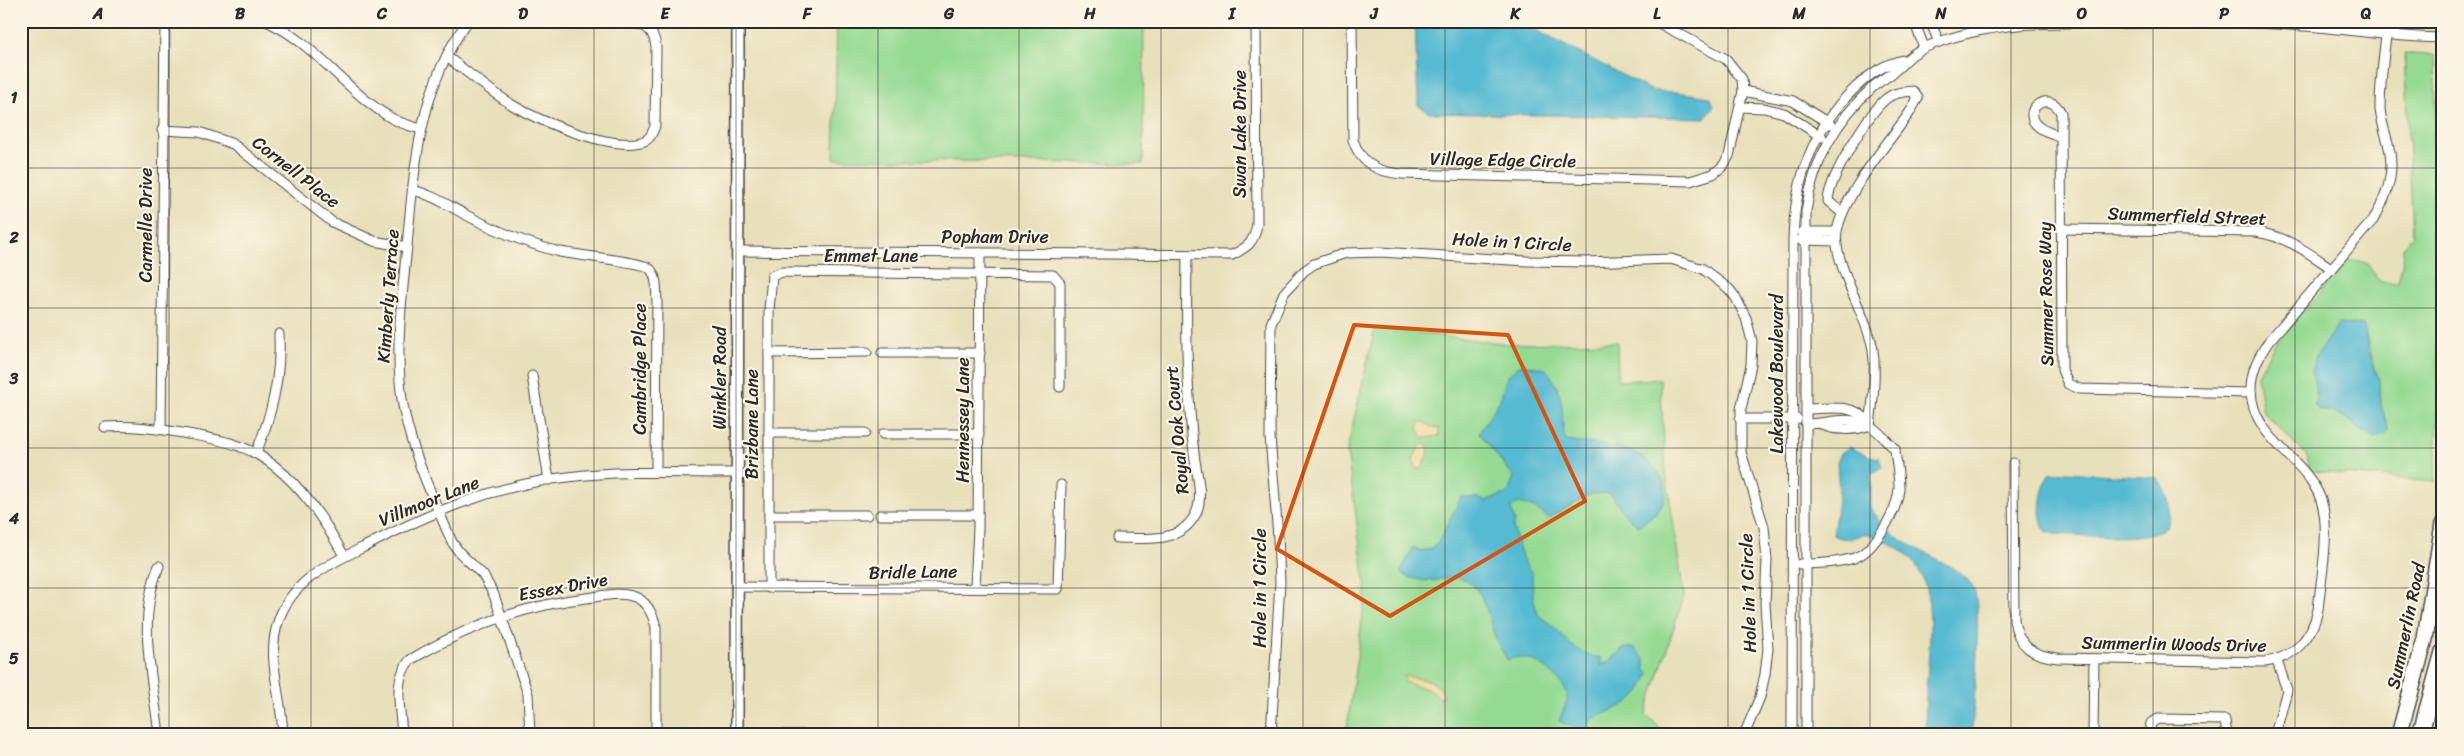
<svg xmlns="http://www.w3.org/2000/svg" width="2464" height="756" viewBox="0 0 2464 756" font-family="Sriracha,sans-serif">
	<rect width="100%" height="100%" fill="#fcf5e5"/>
	<filter id="ink" filterUnits="userSpaceOnUse"><feTurbulence type="fractalNoise" baseFrequency=".02" numOctaves="2"/><feDisplacementMap in="SourceGraphic" scale="10" xChannelSelector="R" yChannelSelector="G"/><feConvolveMatrix kernelMatrix="1 2 1 2 8 2 1 2 1" color-interpolation-filters="sRGB"/></filter>
	<filter id="wash" filterUnits="userSpaceOnUse"><feTurbulence type="fractalNoise" baseFrequency=".0096" numOctaves="4" result="noise"/><feDisplacementMap in="SourceGraphic" scale="20" xChannelSelector="R" yChannelSelector="G"/><feGaussianBlur stdDeviation="1.12" result="paint"/><feColorMatrix in="noise" values="0 0 0 0 0 0 0 0 0 0 0 0 0 0 0 0 0 1.4 0 .05"/><feComposite in="paint" operator="in"/></filter>
	<g filter="url(#wash)">
		<rect width="100%" height="100%" fill="#e8e0bb"/>
		<g fill="#94da93" stroke="#60825f" fill-rule="evenodd">
			<polygon points="837,21 1144,21 1143,164 834,159"/>
			<path d="M2404 54 2435 55 2440 377 2435 482 2310 471 2307 456 2263 412 2257 377 2274 345 2324 288 2344 259 2367 263C2378 280 2377 285 2398 282L2402 266 2403 247 2413 235ZM2363 326 2379 381V397L2388 430 2362 432C2349 418 2338 412 2319 410L2315 405 2317 395 2315 382Z"/>
			<polygon points="1375,328 1509,344 1617,342 1618,381 1660,379 1666,473 1684,596 1646,714 1666,735 1363,735 1347,727 1366,591 1347,450"/>
		</g>
		<g fill="#eeda9e" stroke="#8c8264">
			<polygon points="1420,422 1424,422 1431,427 1439,428 1439,436 1423,438 1418,429"/>
			<polygon points="1423,444 1427,445 1429,452 1422,468 1417,469 1413,459 1420,446"/>
			<polygon points="1404,676 1431,681 1442,690 1443,697 1439,698 1433,691 1405,682"/>
		</g>
		<g fill="#54bad2" stroke="#40727e">
			<polygon points="1415,21 1518,21 1653,91 1677,92 1710,97 1714,106 1705,118 1429,113 1418,105"/>
			<path d="M2338 324 2364 326 2368 349 2379 381V397L2388 430 2384 435 2373 438C2350 425 2350 413 2319 410L2315 405C2317 392 2316 383 2311 372L2316 356Z"/>
			<path d="M1526 365 1546 369C1553 379 1559 390 1561 401 1564 415 1561 428 1566 441 1586 444 1608 444 1628 450 1647 456 1673 479 1663 502 1658 513 1647 520 1638 526L1622 511 1612 496 1606 493 1591 494 1549 518 1535 508 1519 503 1511 508 1515 521 1513 527 1523 560 1532 574 1533 597 1538 615 1553 626 1571 645 1587 655 1601 658V666L1616 656 1622 649 1634 647 1645 660V668L1649 673C1639 705 1618 706 1591 720L1589 727 1582 731 1559 721 1567 701V692C1556 673 1530 650 1507 660 1501 649 1495 639 1492 628 1486 606 1480 578 1452 577 1447 577 1442 579 1437 580 1423 582 1412 579 1400 573L1413 547 1421 551 1431 549 1438 543 1461 497 1478 498 1485 501 1508 493 1514 477 1479 433 1500 400 1507 376 1519 366Z"/>
			<path d="M1849 447 1869 456 1879 458 1882 468 1871 475V510C1879 518 1888 530 1897 537 1916 551 1962 567 1973 587 1983 604 1973 710 1972 735H1927C1918 681 1952 586 1901 550 1894 545 1878 537 1870 535 1854 533 1852 544 1833 535L1839 492 1837 463 1841 453Z"/>
			<path d="M2066 472 2157 478C2169 493 2172 508 2166 527 2144 543 2084 535 2056 534L2045 531C2036 513 2041 491 2049 474Z"/>
		</g>
	</g>
	<g filter="url(#ink)">
		<g fill="none" stroke-linecap="round" stroke-linejoin="round">
			<g stroke="#474641" stroke-width="11">
				<g id="minor">
					<path d="M266 21C315 43 344 89 388 116 398 123 410 126 421 129"/>
					<path d="M468 21C417 89 414 175 406 256 401 307 394 359 404 411 413 456 434 500 452 542L459 552 483 575 494 595 528 694 530 735"/>
					<path d="M1352 21 1353 140C1361 164 1377 172 1402 174L1690 181 1713 174 1723 166 1729 156 1743 91 1742 79 1726 59 1655 21"/>
					<polyline points="1914,21 1924,47"/>
					<polyline points="1930,21 1939,42"/>
					<path d="M447 57C469 73 491 92 514 106 541 122 611 150 641 142 650 140 652 134 655 126L656 46C652 23 641 26 622 21"/>
					<polyline points="1743,91 1793,101 1830,124"/>
					<polyline points="1740,107 1764,108 1784,113 1822,137"/>
					<polyline points="162,130 199,132 233,144 332,222 374,241 407,247"/>
					<path d="M2061 138C2054 133 2045 132 2039 127 2018 112 2049 87 2061 113L2062 370 2068 384 2080 389 2251 393"/>
					<path d="M413 190C433 195 449 206 468 216 497 231 528 244 560 252 576 255 642 262 649 268 658 275 656 291 657 301L656 472"/>
					<path d="M1842 213 1828 201C1829 178 1869 112 1887 98 1894 92 1904 92 1913 91L1918 98 1910 112C1887 145 1845 192 1837 231 1831 260 1869 319 1873 350 1876 372 1873 403 1870 425"/>
					<path d="M2062 229 2255 232C2286 236 2306 251 2331 268"/>
					<polyline points="1802,232 1836,232"/>
					<polyline points="1800,240 1836,241"/>
					<path d="M738 251 1232 255C1248 247 1254 243 1257 224L1256 21"/>
					<polyline points="769,353 867,352"/>
					<polyline points="882,353 980,353"/>
					<polyline points="532,376 549,480"/>
					<path d="M1806 409C1827 409 1858 402 1870 425"/>
					<polyline points="1740,419 1797,419"/>
					<path d="M1821 424C1832 431 1857 431 1869 425"/>
					<path d="M105 427C133 425 159 429 188 434 205 437 223 440 239 446 287 463 321 513 344 556"/>
					<polyline points="161,429 165,21"/>
					<polyline points="769,433 865,433"/>
					<polyline points="883,434 979,434"/>
					<path d="M256 453C272 414 281 377 279 334"/>
					<path d="M2013 463 2014 620C2018 646 2033 656 2058 658L2265 662C2294 658 2312 638 2318 610 2321 577 2331 530 2321 500 2306 457 2252 440 2251 390 2251 371 2258 357 2269 341L2373 220C2388 196 2396 171 2388 143 2385 131 2381 121 2380 109 2380 84 2383 60 2386 36"/>
					<polyline points="769,515 867,515"/>
					<polyline points="880,515 978,515"/>
					<path d="M1117 538C1143 538 1178 544 1194 517 1204 501 1198 479 1195 461 1186 393 1186 325 1187 255"/>
					<path d="M1800 564C1818 564 1837 563 1854 558 1875 551 1898 509 1899 488 1899 475 1896 462 1895 449 1887 442 1878 429 1868 425 1847 415 1827 424 1806 424"/>
					<path d="M159 566C136 621 153 678 159 735"/>
					<polyline points="738,587 1058,589 1061,485"/>
					<polyline points="975,587 978,528 980,253"/>
					<polyline points="769,588 769,310 772,276 782,272 1053,275 1060,283 1060,387"/>
					<polyline points="737,734 809,735"/>
					<path d="M283 735C282 696 265 657 279 619 293 580 331 563 366 546 430 513 495 485 568 477 624 470 681 473 738 473"/>
					<path d="M402 735C401 710 392 681 410 660 467 626 528 604 594 597 607 595 622 592 635 597 648 602 653 615 656 627V735"/>
					<polyline points="1271,735 1280,582 1278,537 1270,437 1271,324 1284,293 1304,271 1314,264 1346,253 1380,252 1527,261 1586,262 1671,259 1703,269 1729,289 1736,298 1746,318 1752,341 1751,365 1741,409 1741,452 1764,527 1767,560 1765,604 1768,649 1765,674 1760,697 1744,735"/>
					<path d="M1792 735 1793 239C1795 180 1812 129 1855 88 1870 74 1884 64 1904 60"/>
					<path d="M1806 735V211C1813 162 1836 120 1873 87 1878 82 1885 79 1891 74 1904 64 1909 54 1926 47 1988 21 2053 22 2119 23 2181 23 2243 21 2304 26 2351 29 2396 38 2443 38"/>
					<polyline points="2093,735 2094,659"/>
					<polyline points="2149,735 2151,723 2158,719 2225,720 2227,735"/>
					<polyline points="2275,735 2287,690 2277,661"/>
				</g>
			</g>
			<g stroke="#474641" stroke-width="14">
				<polyline id="tertiary" points="737,735 738,21"/>
			</g>
			<g stroke="#474641" stroke-width="18">
				<g id="primary">
					<polyline points="2399,735 2425,639 2443,524"/>
					<polyline points="2420,735 2443,652"/>
				</g>
			</g>
			<use href="#minor" stroke="#fff" stroke-width="9"/>
			<use href="#tertiary" stroke="#fff" stroke-width="11"/>
			<use href="#primary" stroke="#fff" stroke-width="15"/>
		</g>
	</g>
	<path fill="none" stroke="#d5540f" stroke-width="4" stroke-linejoin="round" d="M1354 325 1508 335 1585 501 1390 616 1277 549Z"/>
	<path fill="none" stroke="#2b2b2b" stroke-width="1" stroke-opacity="0.55" d="M169 21V735M311 21V735M453 21V735M594 21V735M736 21V735M878 21V735M1019 21V735M1161 21V735M1303 21V735M1445 21V735M1586 21V735M1728 21V735M1870 21V735M2011 21V735M2153 21V735M2295 21V735M21 168H2443M21 308H2443M21 448H2443M21 588H2443"/>
	<g text-anchor="middle" stroke-width="4.5" stroke-linejoin="round" paint-order="stroke">
		<g font-size="18" fill="#2b2b2b" stroke="#fcf5e5">
			<text transform="translate(1240 134) rotate(-90)" y="6">Swan Lake Drive</text>
			<text transform="translate(1503 160) rotate(1)" y="6">Village Edge Circle</text>
			<text transform="translate(296 172) rotate(38)" y="6">Cornell Place</text>
			<text transform="translate(2187 216) rotate(2)" y="6">Summerfield Street</text>
			<text transform="translate(146 225) rotate(-90)" y="6">Carmelle Drive</text>
			<text x="995" y="243">Popham Drive</text>
			<text transform="translate(1512 242) rotate(3)" y="6">Hole in 1 Circle</text>
			<text x="871" y="262">Emmet Lane</text>
			<text transform="translate(2046 294) rotate(-91)" y="6">Summer Rose Way</text>
			<text transform="translate(388 296) rotate(-86)" y="6">Kimberly Terrace</text>
			<text transform="translate(640 369) rotate(-90)" y="6">Cambridge Place</text>
			<text transform="translate(1777 374) rotate(-90)" y="6">Lakewood Boulevard</text>
			<text transform="translate(720 378) rotate(-90)" y="6">Winkler Road</text>
			<text transform="translate(963 420) rotate(-90)" y="6">Hennessey Lane</text>
			<text transform="translate(752 424) rotate(-90)" y="6">Brizbane Lane</text>
			<text transform="translate(1177 430) rotate(-95)" y="6">Royal Oak Court</text>
			<text transform="translate(429 501) rotate(-22)" y="6">Villmoor Lane</text>
			<text transform="translate(913 572) rotate(-1)" y="6">Bridle Lane</text>
			<text transform="translate(563 587) rotate(-10)" y="6">Essex Drive</text>
			<text transform="translate(1260 588) rotate(-90)" y="6">Hole in 1 Circle</text>
			<text transform="translate(1748 593) rotate(-92)" y="6">Hole in 1 Circle</text>
			<text transform="translate(2406 626) rotate(-78)" y="6">Summerlin Road</text>
			<text transform="translate(2174 644) rotate(1)" y="6">Summerlin Woods Drive</text>
		</g>
	</g>
	<rect width="2464" height="756" fill="none" stroke="#fcf5e5" stroke-width="55"/>
	<rect x="28" y="28" width="2408" height="700" fill="none" stroke="#2b2b2b" stroke-width="2"/>
	<g font-size="16" text-anchor="middle" font-weight="bold" fill="#2b2b2b">
		<text x="98" y="19">A</text>
		<text x="240" y="19">B</text>
		<text x="382" y="19">C</text>
		<text x="523" y="19">D</text>
		<text x="665" y="19">E</text>
		<text x="807" y="19">F</text>
		<text x="949" y="19">G</text>
		<text x="1090" y="19">H</text>
		<text x="1232" y="19">I</text>
		<text x="1374" y="19">J</text>
		<text x="1515" y="19">K</text>
		<text x="1657" y="19">L</text>
		<text x="1799" y="19">M</text>
		<text x="1941" y="19">N</text>
		<text x="2082" y="19">O</text>
		<text x="2224" y="19">P</text>
		<text x="2366" y="19">Q</text>
		<text x="14" y="103">1</text>
		<text x="14" y="243">2</text>
		<text x="14" y="384">3</text>
		<text x="14" y="524">4</text>
		<text x="14" y="664">5</text>
	</g>
</svg>
